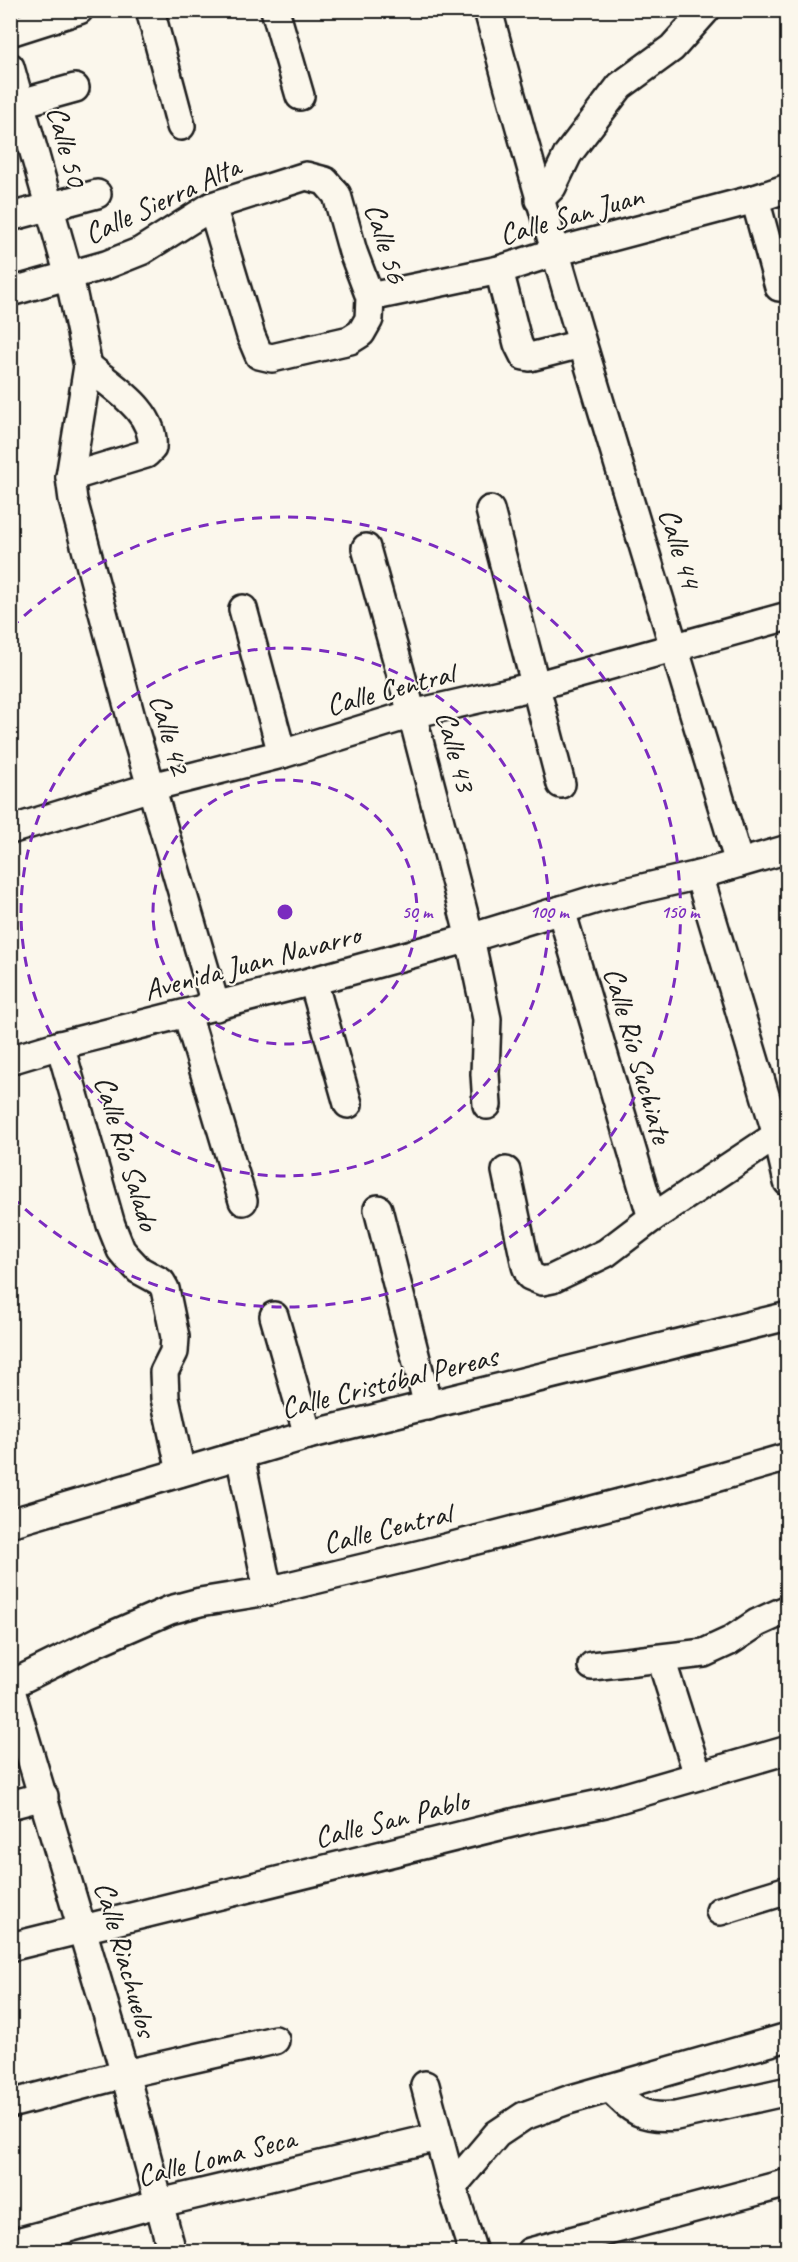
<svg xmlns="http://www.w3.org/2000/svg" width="798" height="2262" viewBox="0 0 798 2262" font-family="Caveat,sans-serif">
	<rect width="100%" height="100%" fill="#fbf7ec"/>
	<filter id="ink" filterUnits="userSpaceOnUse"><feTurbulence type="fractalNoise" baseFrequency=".0167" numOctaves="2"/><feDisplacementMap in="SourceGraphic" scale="12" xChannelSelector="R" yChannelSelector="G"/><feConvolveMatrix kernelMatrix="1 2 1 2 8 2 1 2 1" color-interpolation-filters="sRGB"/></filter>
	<g filter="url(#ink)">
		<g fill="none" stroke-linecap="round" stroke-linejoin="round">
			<g stroke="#1c1c1c" stroke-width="32">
				<g id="minor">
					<polyline points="150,10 181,126"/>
					<polyline points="275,10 300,96"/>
					<path d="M488 10C564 297 655 579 739 863"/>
					<polyline points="10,32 79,10"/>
					<polyline points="10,67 69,276 88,366 70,477 73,500 133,725 216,1007"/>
					<polyline points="10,106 75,88"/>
					<polyline points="755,199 779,287"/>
					<polyline points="539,200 552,187 568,154 620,86 672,48 706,10"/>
					<polyline points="10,217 97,194"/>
					<polyline points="499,270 518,344 524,356 530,357 581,344"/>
					<polyline points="10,292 106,265 141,251 212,206 306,176 325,181 337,195 353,252 370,297 369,319 361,333 350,340 272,358 259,355 251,336 212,206"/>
					<polyline points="370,297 499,270 555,252 755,199 788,188"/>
					<path d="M70 477 146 454 152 448C156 411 112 387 88 366"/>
					<polyline points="490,510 561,784"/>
					<polyline points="366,548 412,714 470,938 487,1019 485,1074 487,1105"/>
					<polyline points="243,609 282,754"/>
					<polyline points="10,830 151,787 282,754 412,714 535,686 788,616"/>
					<polyline points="699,875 777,1135 788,1182"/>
					<polyline points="561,910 652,1218"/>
					<polyline points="313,981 348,1104"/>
					<polyline points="187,1014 243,1201"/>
					<polyline points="60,1045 111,1225 121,1250 126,1256 139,1270 161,1282 165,1289 175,1337 174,1352 164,1372 165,1398 181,1472"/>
					<polyline points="10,1060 60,1045 313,981 470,938 600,898 699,875 788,849"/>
					<polyline points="506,1171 526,1266 530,1276 542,1281 552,1279 606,1253 652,1218 777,1135"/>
					<polyline points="378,1209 428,1406"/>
					<polyline points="274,1316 308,1435"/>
					<polyline points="240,1455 268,1591"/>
					<polyline points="10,1523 308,1435 788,1316"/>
					<polyline points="661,1659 698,1775"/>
					<polyline points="592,1666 704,1653 730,1641 757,1623 788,1609"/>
					<polyline points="10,1685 99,1641 170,1610 200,1602 268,1591 426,1553 697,1483 788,1457"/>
					<polyline points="10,1687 125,2074 172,2252"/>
					<polyline points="10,1805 44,1796"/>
					<polyline points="720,1911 788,1890"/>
					<polyline points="10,1947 528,1819 605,1803 788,1750"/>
					<polyline points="425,2085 452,2187 473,2252"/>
					<path d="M610 2088C633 2111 642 2119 676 2116L788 2091"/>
					<polyline points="10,2104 125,2074 275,2040"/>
					<polyline points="452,2187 497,2134 524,2116 568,2100 788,2037"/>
					<polyline points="10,2244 160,2203 438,2137"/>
					<polyline points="530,2252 788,2183"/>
				</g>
			</g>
			<use href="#minor" stroke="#fbf7ec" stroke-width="27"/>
		</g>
	</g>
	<g fill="none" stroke="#7b2cbf" stroke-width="3" stroke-dasharray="10 8">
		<circle cx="285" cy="912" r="132"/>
		<circle cx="285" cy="912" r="264"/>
		<path d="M11 628A395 395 0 1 1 11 1196"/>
	</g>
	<g text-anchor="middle" stroke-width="4.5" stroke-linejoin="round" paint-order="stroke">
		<g font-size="30" fill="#1c1c1c" stroke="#fbf7ec">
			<text transform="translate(67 146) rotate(75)" y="10">Calle 50</text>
			<text transform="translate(162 200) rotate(-25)" y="10">Calle Sierra Alta</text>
			<text transform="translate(571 215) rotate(-16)" y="10">Calle San Juan</text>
			<text transform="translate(386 243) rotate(73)" y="10">Calle 56</text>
			<text transform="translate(680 548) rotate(73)" y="10">Calle 44</text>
			<text transform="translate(390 689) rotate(-15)" y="10">Calle Central</text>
			<text transform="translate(170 734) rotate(74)" y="10">Calle 42</text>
			<text transform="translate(456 751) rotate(75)" y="10">Calle 43</text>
			<text transform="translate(252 962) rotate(-15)" y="10">Avenida Juan Navarro</text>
			<text transform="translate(638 1055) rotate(74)" y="10">Calle Río Suchiate</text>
			<text transform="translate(127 1153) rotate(73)" y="10">Calle Río Salado</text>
			<text transform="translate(389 1382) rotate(-14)" y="10">Calle Cristóbal Pereas</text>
			<text transform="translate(387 1528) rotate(-14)" y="10">Calle Central</text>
			<text transform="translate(391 1819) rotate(-14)" y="10">Calle San Pablo</text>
			<text transform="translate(126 1959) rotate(74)" y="10">Calle Riachuelos</text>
			<text transform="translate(216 2157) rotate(-14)" y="10">Calle Loma Seca</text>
		</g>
	</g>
	<circle cx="285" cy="912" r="9" fill="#7b2cbf" stroke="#fbf7ec" stroke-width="3"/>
	<g font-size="18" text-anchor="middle" font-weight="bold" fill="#7b2cbf" stroke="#fbf7ec" stroke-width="4.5" stroke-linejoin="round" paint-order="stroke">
		<text x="417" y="918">50 m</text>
		<text x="549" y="918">100 m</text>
		<text x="680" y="918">150 m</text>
	</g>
	<rect width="798" height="2262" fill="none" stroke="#fbf7ec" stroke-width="36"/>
	<rect x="18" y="18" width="762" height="2226" fill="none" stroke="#1c1c1c" stroke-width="2" filter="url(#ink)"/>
</svg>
